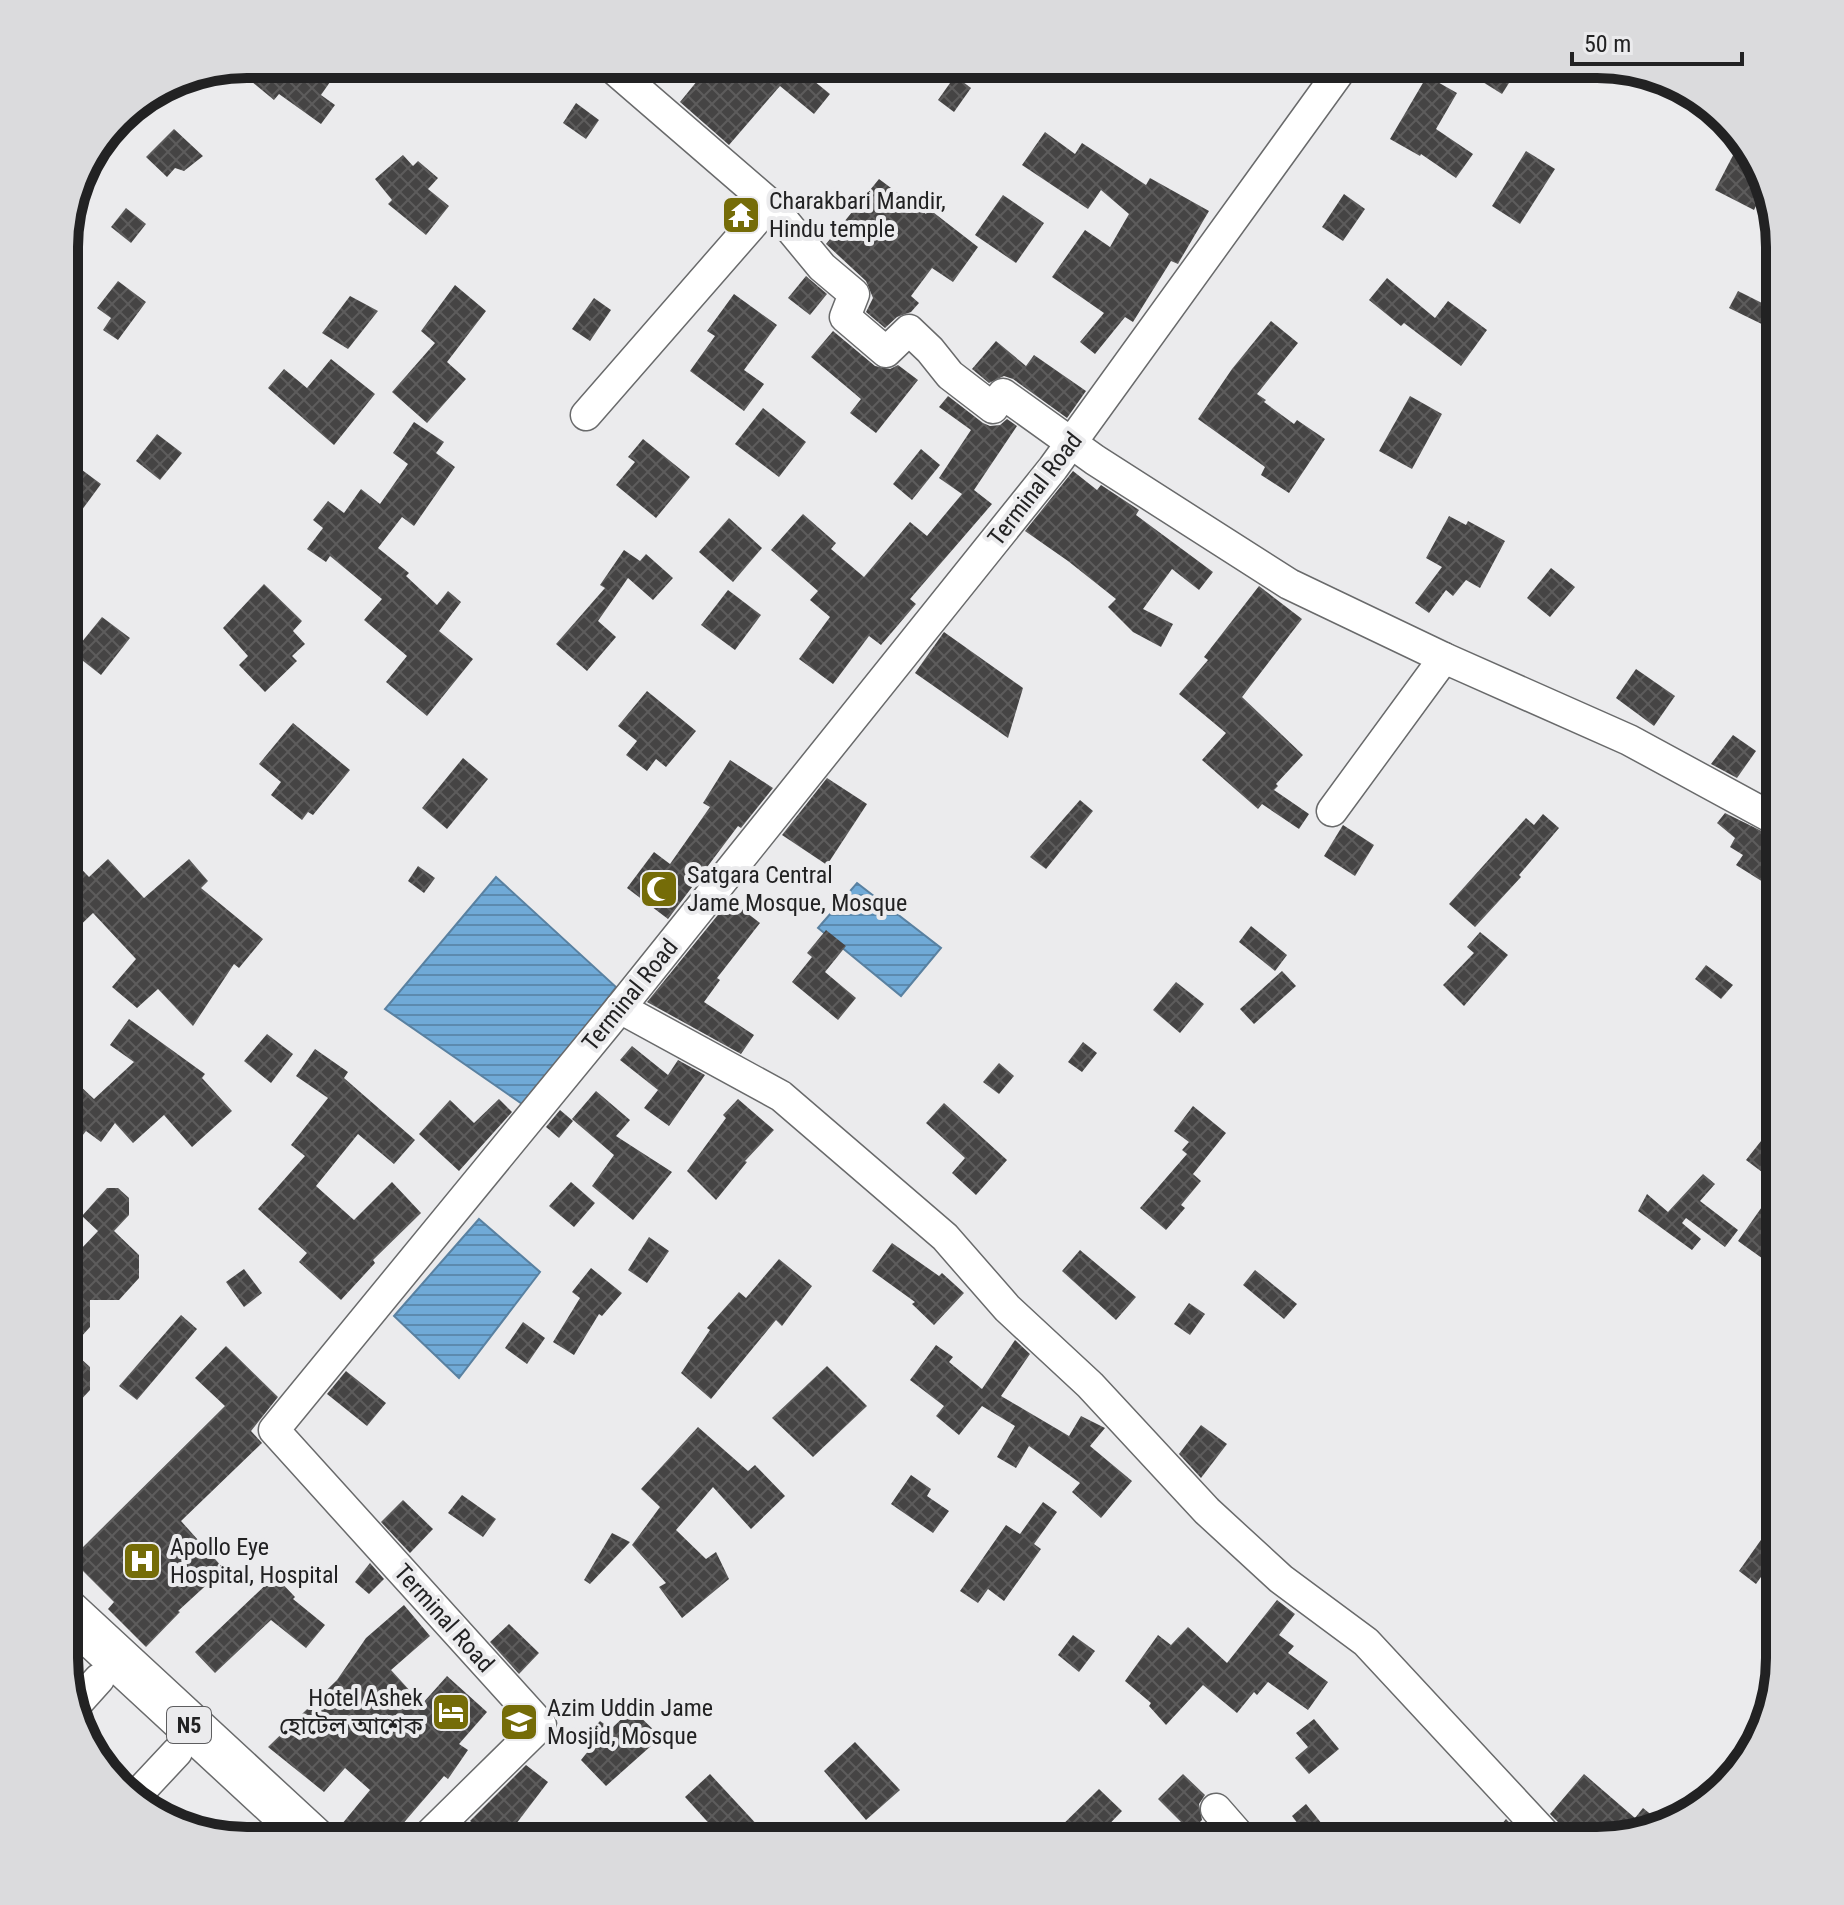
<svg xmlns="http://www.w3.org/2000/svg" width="1844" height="1905" viewBox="0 0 1844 1905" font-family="'Roboto Condensed','Noto Sans Bengali',sans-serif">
	<defs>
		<pattern id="water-rules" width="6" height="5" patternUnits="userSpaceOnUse" patternTransform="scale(2)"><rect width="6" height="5" fill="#70aad7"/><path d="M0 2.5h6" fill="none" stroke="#5c8aae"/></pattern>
		<pattern id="building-cross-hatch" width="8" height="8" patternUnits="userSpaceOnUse" patternTransform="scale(2)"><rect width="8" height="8" fill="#454444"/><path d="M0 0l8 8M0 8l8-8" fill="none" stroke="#5d5c5c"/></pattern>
	</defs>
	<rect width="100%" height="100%" fill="#ebebed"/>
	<g fill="url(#water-rules)" stroke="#5981a1" stroke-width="2">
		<polygon points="496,877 616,987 525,1106 385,1009"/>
		<polygon points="857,883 941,948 901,996 818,928"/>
		<polygon points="479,1219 540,1272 459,1378 394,1316"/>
	</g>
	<g fill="url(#building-cross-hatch)">
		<polygon points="257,64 278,64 299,81 308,67 330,82 321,95 335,105 321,124 279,94 274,100 246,77"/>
		<polygon points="711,64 793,64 830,94 814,114 780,86 729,145 680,102"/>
		<polygon points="1454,64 1521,64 1502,94"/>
		<polygon points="955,76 971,88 954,112 938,100"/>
		<polygon points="1427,76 1457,93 1436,129 1473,154 1456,178 1421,154 1420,156 1390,139"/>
		<polygon points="576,103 599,120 586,139 563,123"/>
		<polygon points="174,129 203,156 184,171 175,168 167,177 146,157"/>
		<polygon points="1045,132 1075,154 1082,143 1146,185 1150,178 1209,211 1179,262 1178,264 1171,261 1133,322 1125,317 1095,354 1080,342 1104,313 1052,277 1085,230 1110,247 1129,214 1101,190 1088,209 1022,165"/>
		<polygon points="1742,138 1767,183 1754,210 1715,190"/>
		<polygon points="1526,151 1555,169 1520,224 1492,206"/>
		<polygon points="403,155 413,166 418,161 438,178 428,189 449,206 426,235 388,204 392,200 375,179"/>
		<polygon points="879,179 926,214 929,209 978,247 953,282 932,268 911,296 919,303 911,312 897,317 885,328 866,312 873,298 866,281 826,244"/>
		<polygon points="1344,194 1365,209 1343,241 1322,227"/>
		<polygon points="1003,195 1044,223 1016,263 975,235"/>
		<polygon points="126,208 146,224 131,243 111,227"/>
		<polygon points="806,276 827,294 810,315 788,298"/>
		<polygon points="1387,278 1435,318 1448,301 1487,330 1461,366 1404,323 1401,326 1369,300"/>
		<polygon points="118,281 146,302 118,340 103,330 111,318 97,308"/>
		<polygon points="455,285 486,311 447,362 466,379 427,423 392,392 435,343 421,331"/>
		<polygon points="1738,291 1780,312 1780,333 1729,308"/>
		<polygon points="734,294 777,325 744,370 764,384 744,411 690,371 715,336 707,331"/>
		<polygon points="350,296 378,311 348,349 322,333"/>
		<polygon points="594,298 611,310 590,341 572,329"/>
		<polygon points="1271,321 1298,343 1257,394 1266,400 1264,402 1294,424 1297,420 1325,439 1289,493 1261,475 1265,467 1198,419 1232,369"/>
		<polygon points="833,331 875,366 890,369 898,365 918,380 876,433 850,413 861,399 811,357"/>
		<polygon points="996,341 1026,366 1034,355 1086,391 1067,418 1013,379 1004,376 989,383 972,369"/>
		<polygon points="331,359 375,394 334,445 268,388 284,369 307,388"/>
		<polygon points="948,396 983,423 990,426 1000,425 1007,419 1017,426 974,490 992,504 910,599 916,604 881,645 869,636 833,684 799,659 830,617 810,600 818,591 771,550 803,514 836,543 831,549 864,577 910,522 927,536 962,494 939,478 971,430 939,407"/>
		<polygon points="1410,396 1442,414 1412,469 1379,451"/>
		<polygon points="763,408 806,442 779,477 735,444"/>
		<polygon points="414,422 444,442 436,453 455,467 414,526 402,517 378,548 409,573 406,576 437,605 448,591 461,602 439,631 473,659 427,716 386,682 407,656 364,620 382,599 330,556 326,562 307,549 323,528 313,520 328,501 344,513 361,489 380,504 408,464 393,453"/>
		<polygon points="157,434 182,453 160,480 136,461"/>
		<polygon points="643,439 690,477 656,518 616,485 635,462 628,457"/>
		<polygon points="921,449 940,465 912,500 893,484"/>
		<polygon points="78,467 101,484 79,514 64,503 64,487"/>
		<polygon points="1073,471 1097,490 1101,485 1139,510 1136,515 1213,572 1199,590 1172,569 1143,609 1173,624 1161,647 1133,632 1108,607 1116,599 1068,561 1025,531"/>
		<polygon points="1449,516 1466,525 1468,521 1505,541 1480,588 1466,580 1453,596 1446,590 1429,613 1415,603 1442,567 1426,558"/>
		<polygon points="729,518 762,548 733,582 699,552"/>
		<polygon points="624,550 640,561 646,554 673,578 653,600 628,578 598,621 616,637 587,671 556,644 605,588 600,585"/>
		<polygon points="1551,568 1575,587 1550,617 1527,598"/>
		<polygon points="264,584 302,621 293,631 305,644 292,656 297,661 265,692 239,665 248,656 223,628"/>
		<polygon points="1259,586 1302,619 1242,697 1303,755 1276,784 1278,786 1274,790 1309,814 1299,829 1262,804 1258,809 1202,760 1226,733 1179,694 1208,660 1204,657"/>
		<polygon points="728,590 761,615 735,650 701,625"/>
		<polygon points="102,617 130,638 101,675 73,653"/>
		<polygon points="944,632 1023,688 1008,738 915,673"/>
		<polygon points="1636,669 1675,696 1654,726 1616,698"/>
		<polygon points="647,691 696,731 666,767 656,759 647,771 626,755 637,741 618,726"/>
		<polygon points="293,723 350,770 313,815 308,812 302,820 271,795 281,782 259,764"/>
		<polygon points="1733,735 1756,751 1737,778 1711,764"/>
		<polygon points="463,758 488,779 447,829 422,808"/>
		<polygon points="730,760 773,788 741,828 738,826 668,919 627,888 654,852 670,864 710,807 703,803"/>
		<polygon points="827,778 867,804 827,865 782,835"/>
		<polygon points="1080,800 1093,811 1046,869 1030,857"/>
		<polygon points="1725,813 1780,840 1780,872 1771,887 1736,865 1743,855 1730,847 1735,838 1717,823"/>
		<polygon points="1543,814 1559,828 1519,875 1521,877 1475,927 1449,904 1526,818 1534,825"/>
		<polygon points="1343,825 1374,845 1355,876 1324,856"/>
		<polygon points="64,851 89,877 108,859 144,898 189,859 208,881 201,888 263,939 239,968 234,964 193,1026 158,989 137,1008 112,987 136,959 93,913 64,941"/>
		<polygon points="418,866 435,878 424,893 408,881"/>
		<polygon points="730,900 760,923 717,978 720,980 704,1002 754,1035 741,1054 647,1002"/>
		<polygon points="1251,926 1287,955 1275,971 1239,942"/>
		<polygon points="826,930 846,946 825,972 856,998 838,1020 792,982 812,957 807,953"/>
		<polygon points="1480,932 1508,955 1464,1006 1443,985 1474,953 1467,947"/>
		<polygon points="1706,965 1733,985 1721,999 1695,979"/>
		<polygon points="1282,971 1296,986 1254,1024 1240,1009"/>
		<polygon points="1176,982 1204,1004 1180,1033 1153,1010"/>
		<polygon points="129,1019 205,1074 202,1078 232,1111 192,1147 164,1115 133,1143 115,1123 101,1142 86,1131 75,1145 64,1136 64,1071 94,1099 134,1062 110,1045"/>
		<polygon points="267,1034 293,1054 271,1083 244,1061"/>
		<polygon points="1083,1042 1097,1053 1082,1072 1068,1062"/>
		<polygon points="632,1046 668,1075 678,1060 705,1075 669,1126 644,1108 658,1090 620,1060"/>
		<polygon points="315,1049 348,1072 344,1078 415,1140 394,1164 358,1134 316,1186 354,1220 392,1182 421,1213 373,1260 375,1263 341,1300 299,1262 307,1253 258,1209 305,1156 291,1145 328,1098 296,1076"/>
		<polygon points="999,1063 1014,1076 999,1094 983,1082"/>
		<polygon points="596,1091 630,1120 616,1136 672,1172 633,1220 592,1186 614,1155 572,1119"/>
		<polygon points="499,1099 512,1112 459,1171 419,1134 450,1100 474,1123"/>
		<polygon points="738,1099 774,1130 745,1161 747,1162 716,1200 687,1171 726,1118 723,1115"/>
		<polygon points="944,1103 1007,1160 976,1195 952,1173 965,1158 926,1123"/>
		<polygon points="1193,1106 1226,1133 1193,1174 1201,1181 1181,1205 1185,1208 1166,1230 1140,1208 1187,1154 1182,1150 1189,1142 1174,1131"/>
		<polygon points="560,1110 573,1121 559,1138 546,1127"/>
		<polygon points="1780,1117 1780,1271 1738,1241 1778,1184 1746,1160"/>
		<polygon points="1703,1174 1715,1184 1700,1201 1738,1230 1725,1247 1686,1218 1682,1223 1701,1239 1692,1250 1638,1211 1647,1194 1668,1212"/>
		<polygon points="571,1182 595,1203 574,1227 549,1206"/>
		<polygon points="107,1188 118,1188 129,1198 129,1215 114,1231 139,1255 139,1278 119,1300 90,1300 90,1327 70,1349 90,1367 90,1390 64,1418 64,1267 98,1231 82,1216"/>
		<polygon points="649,1237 669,1251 647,1283 628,1270"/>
		<polygon points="892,1243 939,1276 942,1273 964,1293 934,1325 912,1304 915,1302 872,1271"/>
		<polygon points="1080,1250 1136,1297 1116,1320 1062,1271"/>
		<polygon points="779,1259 812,1286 782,1326 776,1320 711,1399 681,1373 710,1330 707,1328 739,1292 746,1298"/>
		<polygon points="591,1268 622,1293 602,1316 599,1314 574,1355 553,1342 580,1298 572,1292"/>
		<polygon points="244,1269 262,1293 244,1307 226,1282"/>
		<polygon points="1255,1270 1297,1304 1284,1319 1243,1285"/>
		<polygon points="1189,1303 1205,1314 1190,1335 1174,1324"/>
		<polygon points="181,1315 197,1329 137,1400 119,1386"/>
		<polygon points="523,1322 545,1338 527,1364 505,1348"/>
		<polygon points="1015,1340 1030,1354 1001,1396 1069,1436 1081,1416 1105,1428 1090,1446 1132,1481 1101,1518 1072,1492 1080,1483 1029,1446 1016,1468 997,1457 1015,1426 982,1406 959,1435 936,1416 944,1406 910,1380 936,1345 953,1357 949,1362 982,1389"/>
		<polygon points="226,1346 278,1397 251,1431 262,1443 181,1521 224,1569 178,1611 180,1612 146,1647 108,1609 114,1602 71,1559 225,1406 195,1378"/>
		<polygon points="827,1366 867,1406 813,1457 772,1418"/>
		<polygon points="346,1371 386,1403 367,1426 327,1394"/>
		<polygon points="1201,1425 1227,1444 1201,1478 1179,1454"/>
		<polygon points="698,1427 748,1471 755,1465 785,1496 751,1529 713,1487 676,1530 706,1559 716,1552 729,1579 682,1618 659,1587 666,1583 632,1545 660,1507 641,1489"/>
		<polygon points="911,1475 931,1489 927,1496 949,1511 933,1533 891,1504"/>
		<polygon points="462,1495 496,1519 483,1537 448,1513"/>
		<polygon points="403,1500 433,1529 410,1553 381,1522"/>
		<polygon points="1043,1502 1057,1512 1034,1544 1041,1549 1004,1601 988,1589 978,1603 960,1591 1006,1525 1020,1534"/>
		<polygon points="1780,1513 1780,1550 1756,1584 1739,1571"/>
		<polygon points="612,1533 630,1542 590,1584 584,1580"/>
		<polygon points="370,1563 384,1579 369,1594 355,1582"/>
		<polygon points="275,1576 295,1597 293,1599 325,1625 306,1648 271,1620 215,1673 195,1652"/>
		<polygon points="1277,1600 1295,1614 1279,1635 1294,1646 1288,1653 1328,1682 1308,1710 1268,1682 1257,1695 1254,1692 1237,1713 1203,1685 1166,1725 1149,1706 1151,1703 1125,1681 1158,1635 1171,1645 1188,1627 1227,1663"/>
		<polygon points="404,1605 430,1636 391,1670 422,1704 447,1676 487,1712 459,1744 468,1750 448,1779 444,1776 388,1841 350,1841 337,1830 370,1790 345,1768 324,1792 268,1747 337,1680 366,1638"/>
		<polygon points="509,1624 539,1653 519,1674 490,1642"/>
		<polygon points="1073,1635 1095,1651 1079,1672 1058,1655"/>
		<polygon points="632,1709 661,1737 606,1786 581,1760 589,1750 580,1743 600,1721 611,1729"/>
		<polygon points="1314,1719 1339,1749 1309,1774 1295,1758 1308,1747 1296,1733"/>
		<polygon points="855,1742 900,1790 866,1820 824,1771"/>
		<polygon points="526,1765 548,1782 503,1841 497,1841 470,1821"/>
		<polygon points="710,1774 772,1841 725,1841 685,1797"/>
		<polygon points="1183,1774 1205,1795 1199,1804 1202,1820 1194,1828 1187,1828 1158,1799"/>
		<polygon points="1584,1774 1635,1818 1643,1808 1665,1826 1656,1831 1598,1841 1568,1841 1565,1829 1550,1814"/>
		<polygon points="1099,1789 1122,1811 1093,1841 1046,1841"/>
		<polygon points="1306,1804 1326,1829 1311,1841 1292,1816"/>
		<polygon points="1506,1819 1526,1841 1488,1841"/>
	</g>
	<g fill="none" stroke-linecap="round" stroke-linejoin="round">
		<g stroke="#696a6b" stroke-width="33">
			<g id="minor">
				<polyline points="608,64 770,204 822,267 854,294 845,317 886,352 909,330 930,350 950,375 993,408 1003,394 1095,460 1289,584 1444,658 1629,740 1780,822"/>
				<polyline points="586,415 770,204"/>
				<polyline points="1332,811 1444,658"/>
				<polyline points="620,1008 781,1096 945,1237 1007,1308 1090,1385 1207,1511 1281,1579 1366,1642 1551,1841"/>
				<polyline points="72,1709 99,1679"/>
				<polyline points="134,1798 177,1752"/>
				<polyline points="1216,1809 1244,1841"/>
				<polyline points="423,1841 541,1725 274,1430 620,1008 1053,468 1345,64"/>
			</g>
		</g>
		<g stroke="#696a6b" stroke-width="47">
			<polyline id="highway" points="64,1609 315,1841"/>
		</g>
		<use href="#minor" stroke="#fff" stroke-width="30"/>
		<use href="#highway" stroke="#fff" stroke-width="44"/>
	</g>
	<defs>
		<g id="temple-square" transform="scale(2)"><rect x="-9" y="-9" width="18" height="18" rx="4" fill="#756c08" stroke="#ebebed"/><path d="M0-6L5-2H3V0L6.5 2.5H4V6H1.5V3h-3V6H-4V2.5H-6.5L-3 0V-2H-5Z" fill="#fff"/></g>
		<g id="mosque-square" transform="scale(2)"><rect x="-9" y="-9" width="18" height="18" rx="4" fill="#756c08" stroke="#ebebed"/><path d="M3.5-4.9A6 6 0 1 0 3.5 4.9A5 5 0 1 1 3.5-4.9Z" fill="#fff"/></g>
		<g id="hospital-square" transform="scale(2)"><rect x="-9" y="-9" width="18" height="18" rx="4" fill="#756c08" stroke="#ebebed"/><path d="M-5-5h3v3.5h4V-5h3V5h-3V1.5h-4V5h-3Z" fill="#fff"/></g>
		<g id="hotel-square" transform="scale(2)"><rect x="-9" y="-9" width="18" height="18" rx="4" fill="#756c08" stroke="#ebebed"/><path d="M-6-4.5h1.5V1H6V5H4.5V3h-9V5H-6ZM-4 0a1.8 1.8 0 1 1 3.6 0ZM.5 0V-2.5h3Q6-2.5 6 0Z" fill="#fff"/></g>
		<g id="school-square" transform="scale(2)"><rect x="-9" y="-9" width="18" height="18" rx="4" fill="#756c08" stroke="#ebebed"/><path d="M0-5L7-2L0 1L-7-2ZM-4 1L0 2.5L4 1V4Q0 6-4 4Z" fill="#fff"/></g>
	</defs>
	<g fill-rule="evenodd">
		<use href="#temple-square" x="741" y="215"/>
		<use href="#mosque-square" x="659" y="889"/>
		<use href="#hospital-square" x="142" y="1561"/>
		<use href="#hotel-square" x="451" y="1712"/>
		<use href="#school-square" x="519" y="1722"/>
	</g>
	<g text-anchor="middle" stroke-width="8" stroke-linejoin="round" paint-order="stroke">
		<rect fill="#ebebed" stroke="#5e5e60" stroke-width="2" x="167" y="1707" width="44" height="36" rx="6"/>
		<g font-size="22" font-weight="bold" fill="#222223">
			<text x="189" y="1733">N5</text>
		</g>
		<g font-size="24" fill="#222223" stroke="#ebebed" text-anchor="start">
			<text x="769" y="209">Charakbari Mandir,<tspan x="769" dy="28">Hindu temple</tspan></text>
			<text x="687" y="883">Satgara Central<tspan x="687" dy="28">Jame Mosque, Mosque</tspan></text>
			<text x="170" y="1555">Apollo Eye<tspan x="170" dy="28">Hospital, Hospital</tspan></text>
			<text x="423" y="1706" text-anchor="end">Hotel Ashek<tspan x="423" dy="28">হোটেল আশেক</tspan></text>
			<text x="547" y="1716">Azim Uddin Jame<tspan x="547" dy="28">Mosjid, Mosque</tspan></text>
		</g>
		<g font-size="24" fill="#222223" stroke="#ebebed">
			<text transform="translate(1035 489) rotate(-52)" y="8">Terminal Road</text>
			<text transform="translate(630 995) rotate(-51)" y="8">Terminal Road</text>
			<text transform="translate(444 1618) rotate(48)" y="8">Terminal Road</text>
		</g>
	</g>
	<path d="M0 0H1844V1905H0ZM247 78H1597A169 169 0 0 1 1766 247V1658A169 169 0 0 1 1597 1827H247A169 169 0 0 1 78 1658V247A169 169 0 0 1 247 78Z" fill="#dbdbdd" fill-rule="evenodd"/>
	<path fill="none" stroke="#222223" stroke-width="10" d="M247 78H1597A169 169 0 0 1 1766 247V1658A169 169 0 0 1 1597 1827H247A169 169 0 0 1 78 1658V247A169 169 0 0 1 247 78Z"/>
	<path d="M1572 52v12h170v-12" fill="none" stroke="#222223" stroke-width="4"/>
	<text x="1584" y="52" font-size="24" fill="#222223" stroke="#ebebed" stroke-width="6" paint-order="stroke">50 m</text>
</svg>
